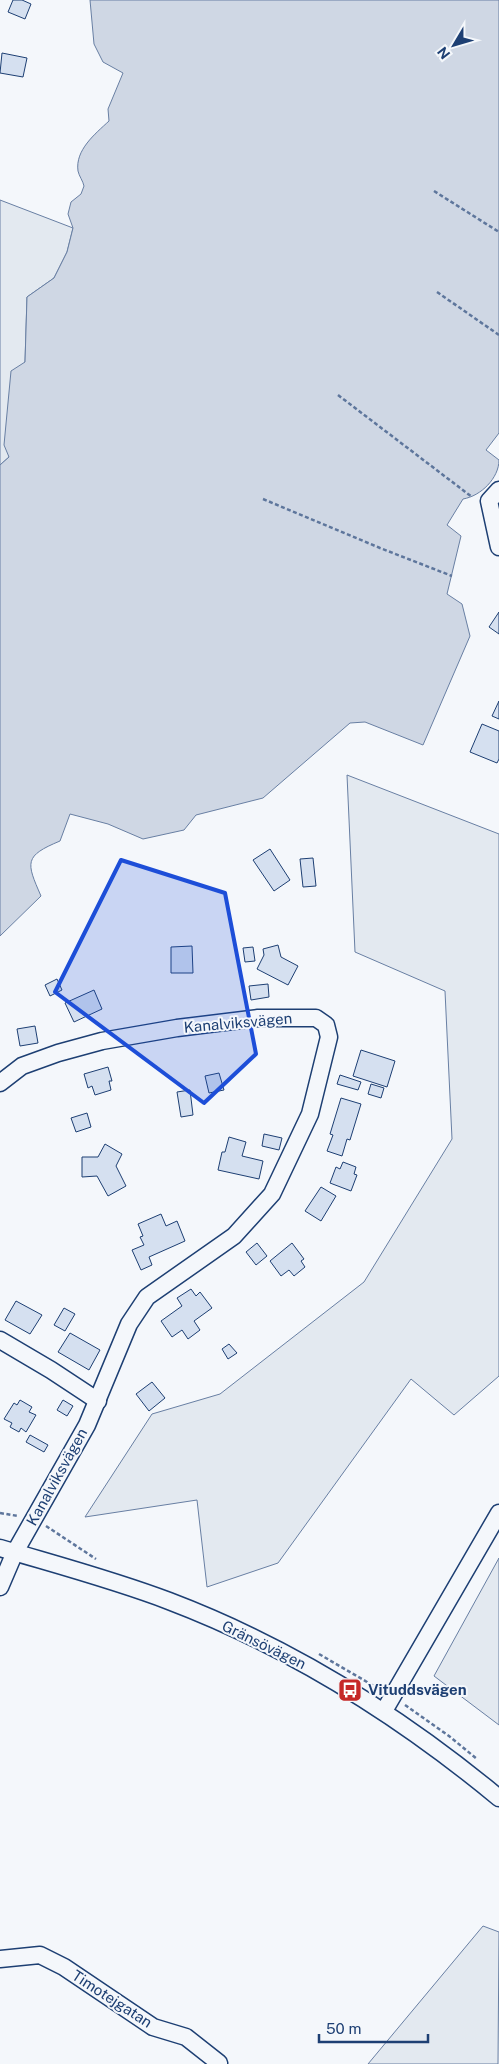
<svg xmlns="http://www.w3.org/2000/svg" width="499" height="2064" viewBox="0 0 499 2064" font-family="'Public Sans',sans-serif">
	<rect width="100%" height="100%" fill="#f4f7fb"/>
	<g fill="#e3e9f0" stroke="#687fa3">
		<polygon points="0,200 73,228 67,252 54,278 27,297 25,362 9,457 0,465"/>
		<polygon points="347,775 499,834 499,1376 454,1415 411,1379 278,1563 207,1587 197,1500 85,1517 152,1414 220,1394 364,1282 452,1139 445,991 355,952"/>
		<polygon points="499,1558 499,1725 434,1676"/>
		<polygon points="483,1926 499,1932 498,2064 368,2064"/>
	</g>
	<path fill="#cfd7e4" stroke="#687fa3" d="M90 0H499V433L486 450 499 460C499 478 481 496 463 499L447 525 461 536 447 594 462 604 470 636 423 745 365 722 350 723 263 798 196 815 184 830 143 839 108 824 70 814 60 841C24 856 26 862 41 896L0 936V465L9 457 4 445 11 371 25 362 27 297 54 278 67 252 73 228 68 214 71 202 81 194 84 186C83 181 79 176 78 171 75 150 95 134 109 121L108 109 123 73 103 62 94 44Z"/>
	<g fill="#d5e0f0" stroke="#1d3f73">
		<polygon points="13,0 22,0 31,4 25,19 8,12"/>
		<polygon points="2,53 27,58 23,77 0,73"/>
		<polygon points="499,612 499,634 489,627"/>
		<polygon points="499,701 499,719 492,716"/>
		<polygon points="482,724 499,731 499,759 497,763 470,752"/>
		<polygon points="270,849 290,880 274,891 253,860"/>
		<polygon points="313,858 316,886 303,887 300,859"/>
		<polygon points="278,945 281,957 298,966 288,985 257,969 264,955 263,949"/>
		<polygon points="192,946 193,973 171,973 171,947"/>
		<polygon points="253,947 255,961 245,962 243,948"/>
		<polygon points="57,979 62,990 50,996 45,985"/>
		<polygon points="268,984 269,997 251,1000 249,986"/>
		<polygon points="94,990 102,1009 74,1022 65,1003"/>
		<polygon points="35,1026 38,1043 20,1046 17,1029"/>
		<polygon points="361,1050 395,1061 387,1087 353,1076"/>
		<polygon points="108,1067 112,1081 109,1081 111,1090 95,1095 92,1086 88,1088 84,1074"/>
		<polygon points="219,1073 224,1090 209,1093 205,1076"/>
		<polygon points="340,1075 361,1082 358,1090 337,1084"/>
		<polygon points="371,1084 384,1088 381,1098 368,1094"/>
		<polygon points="190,1090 193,1115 181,1117 177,1092"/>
		<polygon points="341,1098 361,1104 350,1140 347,1139 342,1156 327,1151 333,1135 330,1134"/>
		<polygon points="87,1113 91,1127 76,1132 71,1118"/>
		<polygon points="264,1134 282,1138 279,1150 262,1146"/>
		<polygon points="229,1137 246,1142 242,1156 263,1161 259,1179 218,1170 222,1152 225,1152"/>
		<polygon points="105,1144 122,1154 116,1166 126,1186 108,1196 97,1176 82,1177 82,1157 98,1157"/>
		<polygon points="343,1162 356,1167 354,1174 357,1175 351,1191 330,1183 336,1167 340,1169"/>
		<polygon points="321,1187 336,1196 321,1221 305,1211"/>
		<polygon points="161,1214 166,1226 177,1221 185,1241 149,1257 152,1265 141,1270 132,1250 144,1245 140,1237 143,1236 138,1224"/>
		<polygon points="257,1243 267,1256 256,1265 246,1252"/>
		<polygon points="292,1243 304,1259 301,1261 305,1267 294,1276 289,1270 281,1276 270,1261"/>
		<polygon points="191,1289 196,1296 200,1292 212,1308 194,1321 200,1330 188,1339 182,1330 172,1337 161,1321 182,1306 177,1298"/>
		<polygon points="16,1301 42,1315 30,1334 5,1320"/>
		<polygon points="64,1308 75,1314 65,1331 54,1325"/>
		<polygon points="70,1333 100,1350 89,1370 58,1352"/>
		<polygon points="229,1344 237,1353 228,1359 222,1349"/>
		<polygon points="152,1382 165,1398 149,1411 136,1394"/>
		<polygon points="20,1400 32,1407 29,1412 36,1415 26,1432 21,1428 19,1432 10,1427 12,1423 4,1419 14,1403 17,1405"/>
		<polygon points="63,1400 73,1406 67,1416 57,1410"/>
		<polygon points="30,1435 48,1445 44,1452 26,1442"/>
	</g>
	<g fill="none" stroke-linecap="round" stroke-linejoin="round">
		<g stroke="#1d3f73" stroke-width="19">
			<g id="minor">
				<polyline points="499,490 489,501 499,547"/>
				<polyline points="0,1083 22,1066 58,1053 102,1041 177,1028 258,1018 316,1018 326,1025 329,1037 310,1114 272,1194 234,1236 147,1297 129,1324 87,1425 15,1552 0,1587"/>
				<polyline points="0,1340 51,1370 98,1401"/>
				<path d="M0 1548C57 1565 114 1580 169 1601 290 1647 400 1716 499 1798"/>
				<polyline points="384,1711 499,1513"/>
				<polyline points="0,1959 40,1955 64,1967 153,2027 186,2037 219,2063"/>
			</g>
		</g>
		<g stroke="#5e769c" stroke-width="2.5" stroke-dasharray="4 2.5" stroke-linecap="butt">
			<polyline points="434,191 499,232"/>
			<polyline points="437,292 499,335"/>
			<polyline points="338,395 472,497"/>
			<polyline points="263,499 380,548 452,576"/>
			<polyline points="0,1513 18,1516"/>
			<polyline points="46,1526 96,1559"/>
			<polyline points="319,1654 379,1689"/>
			<polyline points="405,1705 449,1736 477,1759"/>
		</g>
		<use href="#minor" stroke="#f4f7fb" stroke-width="16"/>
	</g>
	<path fill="#1d4ed8" fill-opacity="0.2" stroke="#1d4ed8" stroke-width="4" stroke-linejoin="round" d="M121 860 225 893 256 1054 204 1103 55 992Z"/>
	<defs>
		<g id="bus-square" transform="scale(1.25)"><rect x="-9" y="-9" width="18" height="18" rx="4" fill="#c62828" stroke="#f4f7fb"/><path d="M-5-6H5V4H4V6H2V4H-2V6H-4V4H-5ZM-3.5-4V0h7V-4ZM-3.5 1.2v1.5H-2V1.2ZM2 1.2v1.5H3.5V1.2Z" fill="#fff"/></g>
	</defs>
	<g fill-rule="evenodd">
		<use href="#bus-square" x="350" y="1690"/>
	</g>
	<g text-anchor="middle" stroke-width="4" stroke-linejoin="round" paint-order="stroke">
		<g font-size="15" fill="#1d3f73" stroke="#f4f7fb">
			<text transform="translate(238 1023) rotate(-5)" y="5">Kanalviksvägen</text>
			<text transform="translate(57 1477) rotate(-61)" y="5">Kanalviksvägen</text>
			<text transform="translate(264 1645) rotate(26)" y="5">Gränsövägen</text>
			<text transform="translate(112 1999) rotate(33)" y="5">Timotejgatan</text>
		</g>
		<g font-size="15" font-weight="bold" fill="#1d3f73" stroke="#f4f7fb" text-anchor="start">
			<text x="368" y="1695">Vituddsvägen</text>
		</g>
	</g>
	<g transform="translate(454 45) rotate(232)" stroke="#f4f7fb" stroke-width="4" paint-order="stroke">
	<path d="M0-4L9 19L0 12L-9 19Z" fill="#1d3f73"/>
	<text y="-8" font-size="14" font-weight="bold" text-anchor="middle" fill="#1d3f73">N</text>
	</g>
	<path d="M319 2034v8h109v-8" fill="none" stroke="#1d3f73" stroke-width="2.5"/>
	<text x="326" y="2034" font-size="15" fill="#1d3f73" stroke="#f4f7fb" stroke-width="4" paint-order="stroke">50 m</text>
</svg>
